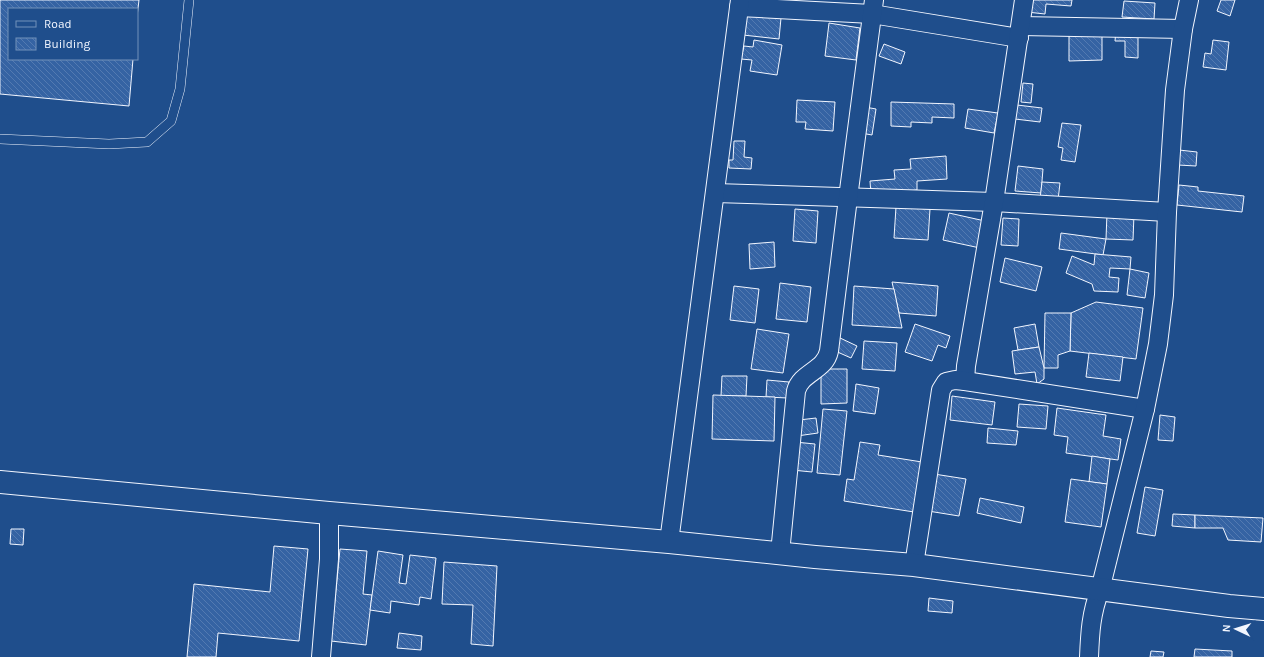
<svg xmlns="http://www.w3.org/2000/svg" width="1264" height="657" viewBox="0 0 1264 657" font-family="Karla,sans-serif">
	<defs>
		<pattern id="building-back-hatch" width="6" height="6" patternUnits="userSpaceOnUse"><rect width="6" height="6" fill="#3563a3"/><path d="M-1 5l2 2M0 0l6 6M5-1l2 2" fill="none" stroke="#537ab1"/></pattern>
	</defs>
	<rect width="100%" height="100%" fill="#1f4e8c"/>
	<g fill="url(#building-back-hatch)" stroke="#f2f6ff">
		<polygon points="0,0 139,0 137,17 137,9 9,9 9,59 133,59 129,106 0,94"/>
		<polygon points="1028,0 1072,0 1071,6 1046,4 1045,14 1027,12"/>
		<polygon points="1221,0 1235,0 1230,16 1217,11"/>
		<polygon points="1124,1 1155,3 1154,19 1122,17"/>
		<polygon points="746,14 781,18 779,39 743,35"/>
		<polygon points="829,23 860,28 856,60 825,56"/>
		<polygon points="1116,30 1138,31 1138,58 1125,57 1125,41 1115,41"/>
		<polygon points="1069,35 1102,35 1102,60 1069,61"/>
		<polygon points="754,40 782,45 777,75 750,71 752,60 741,59 744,46 753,47"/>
		<polygon points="1213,40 1229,42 1226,70 1203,67 1205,53 1211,54"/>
		<polygon points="884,44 905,52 901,64 879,56"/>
		<polygon points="1023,83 1033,84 1031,103 1021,102"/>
		<polygon points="797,100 835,102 833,131 805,129 806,122 796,122"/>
		<polygon points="891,102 954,104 954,118 932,117 932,123 911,122 911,127 891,126"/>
		<polygon points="1017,105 1042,108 1040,122 1015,119"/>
		<polygon points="865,107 876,109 872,135 861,133"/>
		<polygon points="968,109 998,113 994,133 965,128"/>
		<polygon points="1062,123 1081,125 1075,162 1061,160 1063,148 1058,147"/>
		<polygon points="734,141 745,141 744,157 752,158 751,169 729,168 729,160 733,160"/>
		<polygon points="1179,150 1197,152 1196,166 1178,165"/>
		<polygon points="946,156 947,179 917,181 917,190 871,195 870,181 895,179 894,170 911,169 910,159"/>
		<polygon points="1018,166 1043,169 1041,193 1015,191"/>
		<polygon points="1042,182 1060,183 1058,200 1040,199"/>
		<polygon points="1179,185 1198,187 1198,191 1244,196 1242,212 1177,205"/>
		<polygon points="896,207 930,209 928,240 894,238"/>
		<polygon points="795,209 818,211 816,243 793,241"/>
		<polygon points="949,213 985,221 980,248 943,240"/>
		<polygon points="1107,213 1134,214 1133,240 1106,239"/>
		<polygon points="1003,218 1019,219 1018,246 1001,245"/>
		<polygon points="1061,233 1106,239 1103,255 1059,249"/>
		<polygon points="774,242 775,267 750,269 749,244"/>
		<polygon points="1095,254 1131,257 1130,269 1110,268 1109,277 1119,278 1118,292 1094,291 1092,284 1066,273 1072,256 1094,265"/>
		<polygon points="1005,258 1042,267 1036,291 1000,282"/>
		<polygon points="1130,269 1149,273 1145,298 1127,295"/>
		<polygon points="892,282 938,286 936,316 899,313"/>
		<polygon points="780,283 811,287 807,322 776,319"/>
		<polygon points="734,286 759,289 755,323 730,320"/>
		<polygon points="854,286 894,289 902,328 852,325"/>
		<polygon points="1096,302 1143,308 1136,359 1070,351 1071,313"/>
		<polygon points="1045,313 1071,313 1070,351 1058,355 1058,368 1044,368"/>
		<polygon points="915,324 950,336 946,348 938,345 932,361 905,352"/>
		<polygon points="1035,324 1039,347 1018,350 1014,328"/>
		<polygon points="757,329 789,334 783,373 751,369"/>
		<polygon points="838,337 857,346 851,358 833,350"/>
		<polygon points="864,341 897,343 895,371 862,369"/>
		<polygon points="1039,347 1044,368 1044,379 1037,384 1035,372 1015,374 1012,351"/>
		<polygon points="1089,353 1123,357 1120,381 1086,377"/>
		<polygon points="821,369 847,369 847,403 821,404"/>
		<polygon points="722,376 747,376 746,396 721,396"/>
		<polygon points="767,380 789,382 788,398 766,397"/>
		<polygon points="856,384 879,388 875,414 853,411"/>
		<polygon points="713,395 775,397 774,441 712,439"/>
		<polygon points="952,396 995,402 992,425 950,420"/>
		<polygon points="1019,404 1048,406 1046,429 1017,427"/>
		<polygon points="1057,408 1106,415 1103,436 1121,439 1118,460 1066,453 1068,437 1054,435"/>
		<polygon points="823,409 847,411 840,475 817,473"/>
		<polygon points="1160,415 1175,417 1173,441 1158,440"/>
		<polygon points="816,418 818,433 797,436 799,420"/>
		<polygon points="988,428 1018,431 1016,445 987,443"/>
		<polygon points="795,442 815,444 812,472 792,470"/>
		<polygon points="860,442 880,445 878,455 922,462 914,512 844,501 847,479 854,480"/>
		<polygon points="1092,456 1110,459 1107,484 1089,482"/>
		<polygon points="934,474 966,479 959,516 928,511"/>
		<polygon points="1071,479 1107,484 1101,527 1065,522"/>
		<polygon points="1145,487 1163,490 1155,536 1137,533"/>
		<polygon points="980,498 1024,507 1021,523 977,513"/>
		<polygon points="1173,514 1195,515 1195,528 1172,526"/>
		<polygon points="1195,515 1263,518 1261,542 1228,540 1223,528 1195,528"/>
		<polygon points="11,529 24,529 23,545 10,544"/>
		<polygon points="274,546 308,549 299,641 218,633 216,657 187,657 194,584 270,592"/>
		<polygon points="340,549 367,551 363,594 372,595 366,645 331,641"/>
		<polygon points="378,551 403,555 399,583 406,584 410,555 436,558 431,599 420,597 419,605 391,601 390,613 370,610"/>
		<polygon points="444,562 497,566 493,646 471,644 473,605 442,604"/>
		<polygon points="929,598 953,601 952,613 928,611"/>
		<polygon points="399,633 422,636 421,650 397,648"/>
		<polygon points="1195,649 1232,651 1232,657 1194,657"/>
		<polygon points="1151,651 1164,652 1163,657 1150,657"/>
	</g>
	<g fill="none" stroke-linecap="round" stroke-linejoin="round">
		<g stroke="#f2f6ff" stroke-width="10">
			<polyline id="service" points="0,139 109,144 147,142 171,121 180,89 189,0"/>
		</g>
		<g stroke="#f2f6ff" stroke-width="20">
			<g id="minor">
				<polyline points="739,7 872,14 1019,38"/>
				<polyline points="1021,26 1183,29"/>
				<polyline points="715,193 994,202 1167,212"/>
				<polyline points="965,381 966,366 994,202 1024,0"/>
				<polyline points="669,542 740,0"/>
				<path d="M780 553 796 391C801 372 825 371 829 351L848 198 874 0"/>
				<polyline points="914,565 941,390 946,382 955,380 965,381 1145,409"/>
				<polyline points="321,657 329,559 329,513"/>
				<path d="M1089 657C1090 633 1091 613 1100 590L1145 409 1158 344 1164 295 1167 212 1175 90 1183 29 1189 0"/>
			</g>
		</g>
		<g stroke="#f2f6ff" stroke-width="24">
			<polyline id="trunk" points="0,482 329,513 669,542 815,557 914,565 1229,606 1264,609"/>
		</g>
		<use href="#service" stroke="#1f4e8c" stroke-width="9"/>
		<use href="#minor" stroke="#1f4e8c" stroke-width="18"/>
		<use href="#trunk" stroke="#1f4e8c" stroke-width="22"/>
	</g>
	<rect x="8" y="8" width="130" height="52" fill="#1f4e8c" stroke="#7391ba"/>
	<rect x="16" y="21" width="20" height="6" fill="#1f4e8c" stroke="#7391ba"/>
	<text x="44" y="28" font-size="12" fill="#f2f6ff">Road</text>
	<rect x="16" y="38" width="20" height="12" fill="url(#building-back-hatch)" stroke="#7391ba"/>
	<text x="44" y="48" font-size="12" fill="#f2f6ff">Building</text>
	<g transform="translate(1236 629) rotate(274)" stroke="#1f4e8c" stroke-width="3" paint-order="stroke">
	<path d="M0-3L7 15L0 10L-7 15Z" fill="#f2f6ff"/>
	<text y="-6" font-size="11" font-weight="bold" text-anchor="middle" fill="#f2f6ff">N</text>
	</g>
</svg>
